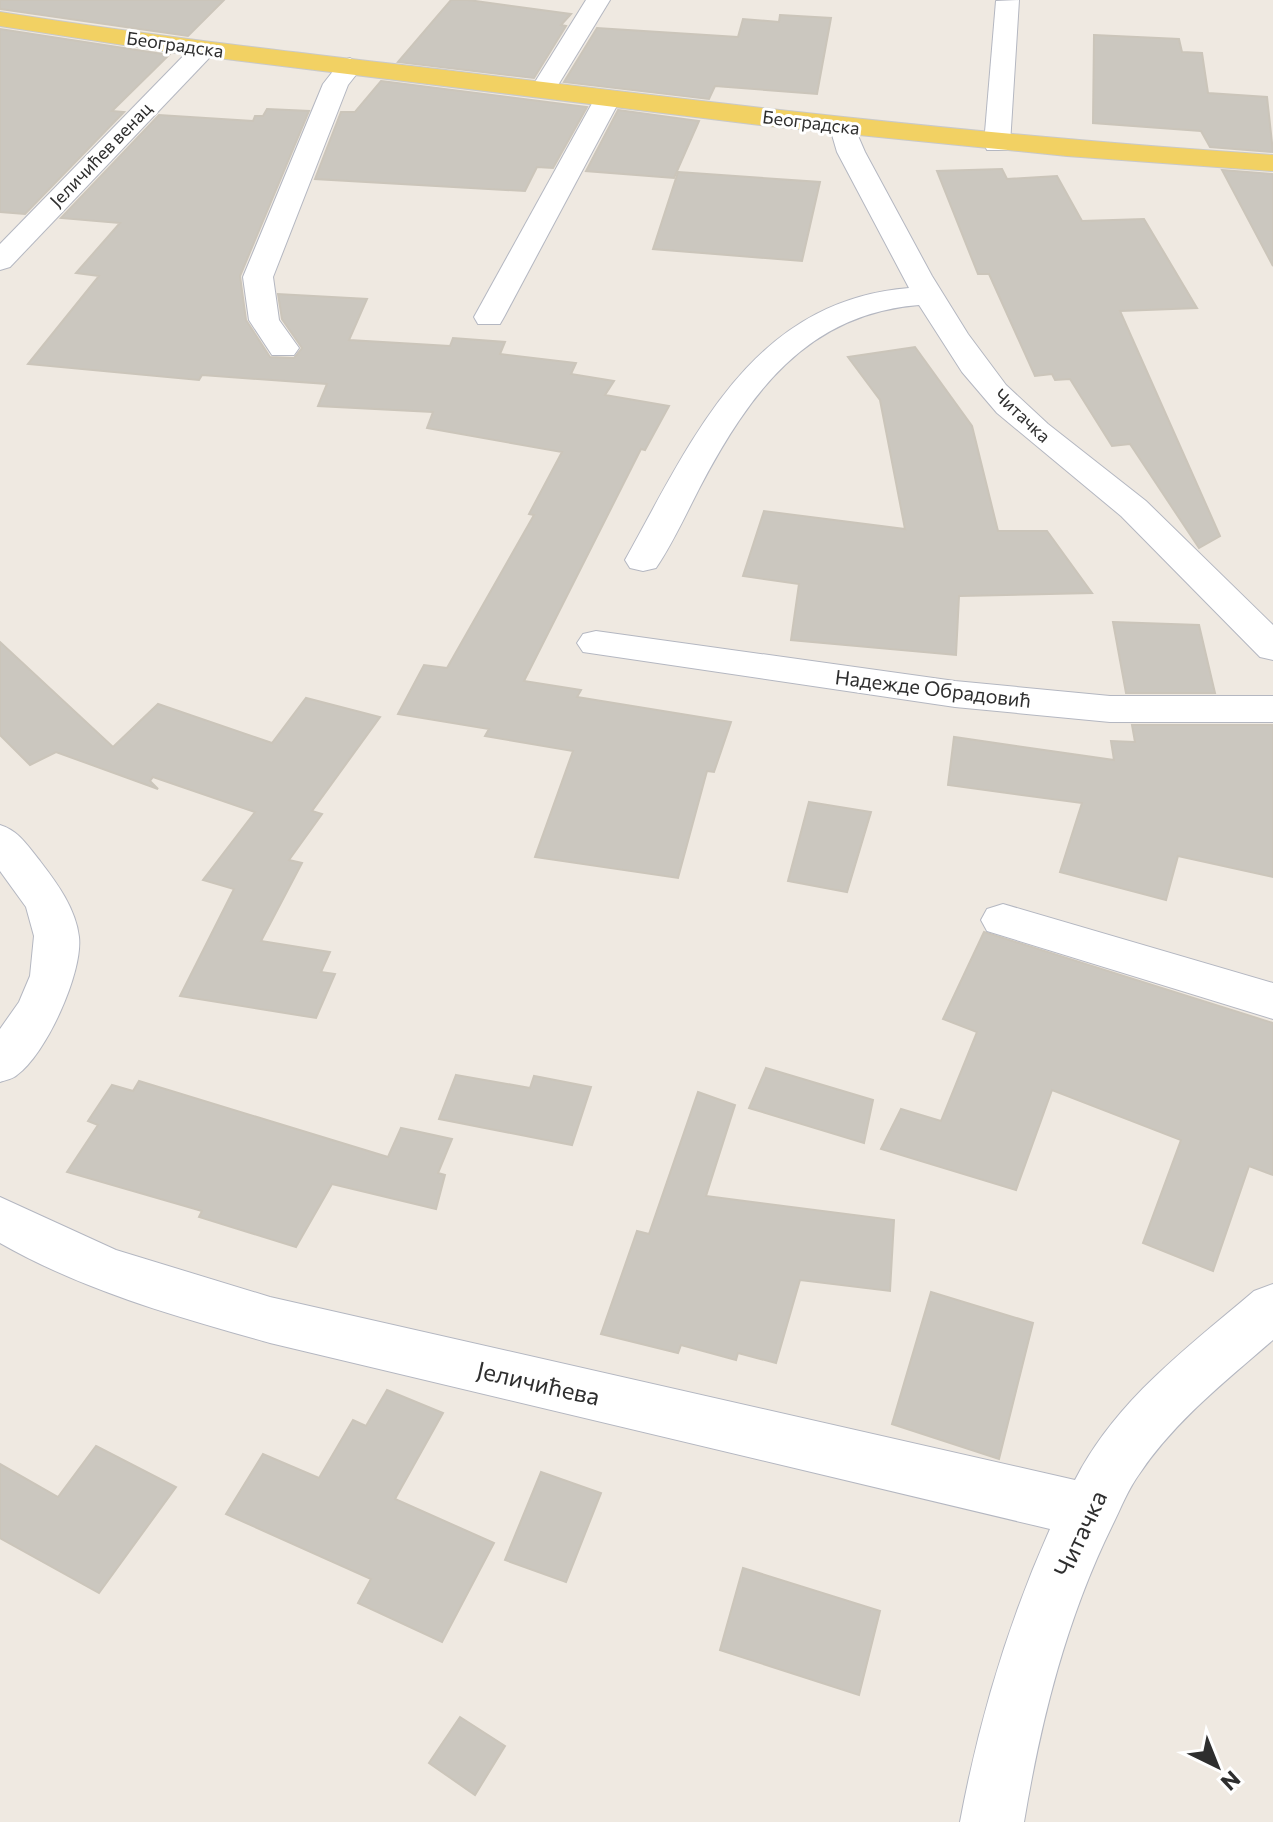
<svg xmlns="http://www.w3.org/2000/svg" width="1273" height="1822" viewBox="0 0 1273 1822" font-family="Commissioner,sans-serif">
	<rect width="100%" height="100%" fill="#efe9e1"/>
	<g fill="#cbc7bf" stroke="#cbc5ba" stroke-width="2">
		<polygon points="0,0 224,0 188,36 0,9"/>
		<polygon points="451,0 468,0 571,14 561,25 566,26 534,78 398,62"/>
		<polygon points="780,15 831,18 817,94 715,86 709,99 564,82 597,28 738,37 743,19 779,22"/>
		<polygon points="0,29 169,55 112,111 124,112 25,214 0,212"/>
		<polygon points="1094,35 1179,39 1182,52 1202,53 1208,93 1267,97 1273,152 1210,147 1201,131 1093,123"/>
		<polygon points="381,81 587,107 553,168 537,167 525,191 315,179 341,112 355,112"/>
		<polygon points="267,109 309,111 240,276 246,320 270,357 294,358 302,348 282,319 278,294 367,299 349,340 450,346 453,338 505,342 500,354 576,363 571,374 614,381 605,395 669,406 645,450 641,449 524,681 581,690 577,697 731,722 714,772 707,771 678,878 535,857 573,751 485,736 489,729 398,714 424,665 447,668 534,515 529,514 562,452 427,428 433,412 318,406 327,384 202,375 199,380 28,364 99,276 76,273 120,223 61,218 159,115 253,121 255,116 263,116"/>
		<polygon points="618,110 699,121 674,178 586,171"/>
		<polygon points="1002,169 1007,179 1057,176 1082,221 1144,219 1197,308 1120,311 1220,536 1199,548 1130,444 1112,446 1070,379 1055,380 1052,374 1035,376 989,274 978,274 937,171"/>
		<polygon points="1222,170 1273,174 1273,266"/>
		<polygon points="678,172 820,182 802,261 653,249"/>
		<polygon points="915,347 972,426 998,531 1047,531 1092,593 959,596 956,655 791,640 799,584 743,576 764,511 905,529 880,400 848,357"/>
		<polygon points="1113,622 1199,625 1215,693 1126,693"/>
		<polygon points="0,642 113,747 158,704 272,743 306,698 380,717 312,811 322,814 289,860 302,863 261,941 330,952 321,972 335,974 316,1018 180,996 234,889 203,880 255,812 153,777 150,781 158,789 56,752 30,765 0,735"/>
		<polygon points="1132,725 1273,725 1273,877 1178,856 1166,900 1060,872 1082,803 948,785 954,737 1114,760 1111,741 1135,742"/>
		<polygon points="809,802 871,812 847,892 788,881"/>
		<polygon points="984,932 1273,1023 1273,1175 1249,1166 1213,1271 1143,1243 1181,1140 1052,1090 1016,1190 881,1149 901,1109 941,1121 977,1032 943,1019"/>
		<polygon points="766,1068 873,1100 864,1143 749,1108"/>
		<polygon points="456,1075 530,1088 534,1076 591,1087 572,1145 439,1119"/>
		<polygon points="139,1081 388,1157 401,1128 452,1139 438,1173 445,1175 436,1209 332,1184 296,1247 199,1217 202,1211 67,1172 98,1125 88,1121 112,1085 133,1091"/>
		<polygon points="698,1092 735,1105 706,1196 894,1220 890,1291 800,1280 776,1363 738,1353 736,1360 681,1345 678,1353 601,1334 637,1231 649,1234"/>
		<polygon points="931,1292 1033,1323 999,1459 892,1424"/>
		<polygon points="387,1390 443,1413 395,1499 494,1543 442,1642 358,1603 371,1579 226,1514 263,1454 319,1478 353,1420 366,1426"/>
		<polygon points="96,1446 176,1487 99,1593 0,1538 0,1464 58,1497"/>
		<polygon points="541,1472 601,1493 566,1582 505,1560"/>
		<polygon points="743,1568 880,1611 859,1695 720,1650"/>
		<polygon points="460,1717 505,1746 475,1795 429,1763"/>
	</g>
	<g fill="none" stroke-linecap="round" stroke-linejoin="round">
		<g stroke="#b4b7c1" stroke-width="2">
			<g id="minor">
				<polygon points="586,0 610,0 552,95 534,95 530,90"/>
				<polygon points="1019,0 1010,144 1007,150 987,150 984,144 996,1"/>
				<polygon points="203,43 215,50 212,55 10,267 0,270 0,244 194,45"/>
				<polygon points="350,58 363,66 348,85 273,277 279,320 299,348 294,355 272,355 249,320 243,277 323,84 341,61"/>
				<polygon points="608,90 621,98 504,317 500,324 478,324 474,317 595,98"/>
				<path d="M843 120 852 122 865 152 932 276 968 334 1006 385 1048 424 1146 501 1273 625V660L1260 657 1121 516 997 413 962 372 919 305C806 314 749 394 700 487 686 514 673 543 656 568L643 571 630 568 625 560C693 438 751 301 909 288L837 152 830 128 834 122Z"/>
				<polygon points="596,631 955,681 1110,696 1273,696 1273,722 1110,722 955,707 583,652 577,643 583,634"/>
				<path d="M0 825C19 831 27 845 40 861 57 883 76 909 79 937 83 973 46 1054 17 1075 13 1079 5 1080 0 1082V1029L19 1002 30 976 34 936 26 907 0 871Z"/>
				<polygon points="1003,904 1273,983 1273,1019 987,931 981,920 987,909"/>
				<path d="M0 1197 116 1250 270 1297 1075 1480C1116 1400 1187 1348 1254 1291L1273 1284V1340C1226 1381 1175 1421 1140 1473 1128 1489 1121 1508 1112 1526 1066 1620 1041 1720 1024 1822H960C979 1720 1008 1623 1050 1529L270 1343C178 1317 84 1291 0 1243Z"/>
			</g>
		</g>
		<g stroke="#c9c9c9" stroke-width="2">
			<path id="major" d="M0 12C150 36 302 53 453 71 726 105 999 137 1273 155V171L1067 156 760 125 169 52 0 26Z"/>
		</g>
		<use href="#minor" fill="#fff" fill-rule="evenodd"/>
		<use href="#major" fill="#f2d163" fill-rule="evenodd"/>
	</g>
	<g text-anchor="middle" stroke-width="6" stroke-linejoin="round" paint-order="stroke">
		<g font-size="18" fill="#2e2e2e" stroke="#fff">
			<text transform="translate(175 45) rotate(8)" y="6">Београдска</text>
			<text transform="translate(811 123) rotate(7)" y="6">Београдска</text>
			<text transform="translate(101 155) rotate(-46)" y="6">Јеличићев венац</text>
			<text transform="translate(1022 416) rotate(43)" y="6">Читачка</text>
		</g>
		<g font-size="20" fill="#2e2e2e" stroke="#fff">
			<text transform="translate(933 689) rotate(7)" y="7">Надежде Обрадовић</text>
		</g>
		<g font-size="24" fill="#2e2e2e" stroke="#fff">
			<text transform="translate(538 1384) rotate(13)" y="8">Јеличићева</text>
			<text transform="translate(1081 1534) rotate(-65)" y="8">Читачка</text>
		</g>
	</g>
	<g transform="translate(1217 1766) rotate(137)" stroke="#ffffff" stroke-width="6" paint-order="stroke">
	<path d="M0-6L14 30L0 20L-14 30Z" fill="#2e2e2e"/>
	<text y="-12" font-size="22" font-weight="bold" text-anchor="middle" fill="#2e2e2e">N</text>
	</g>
</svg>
